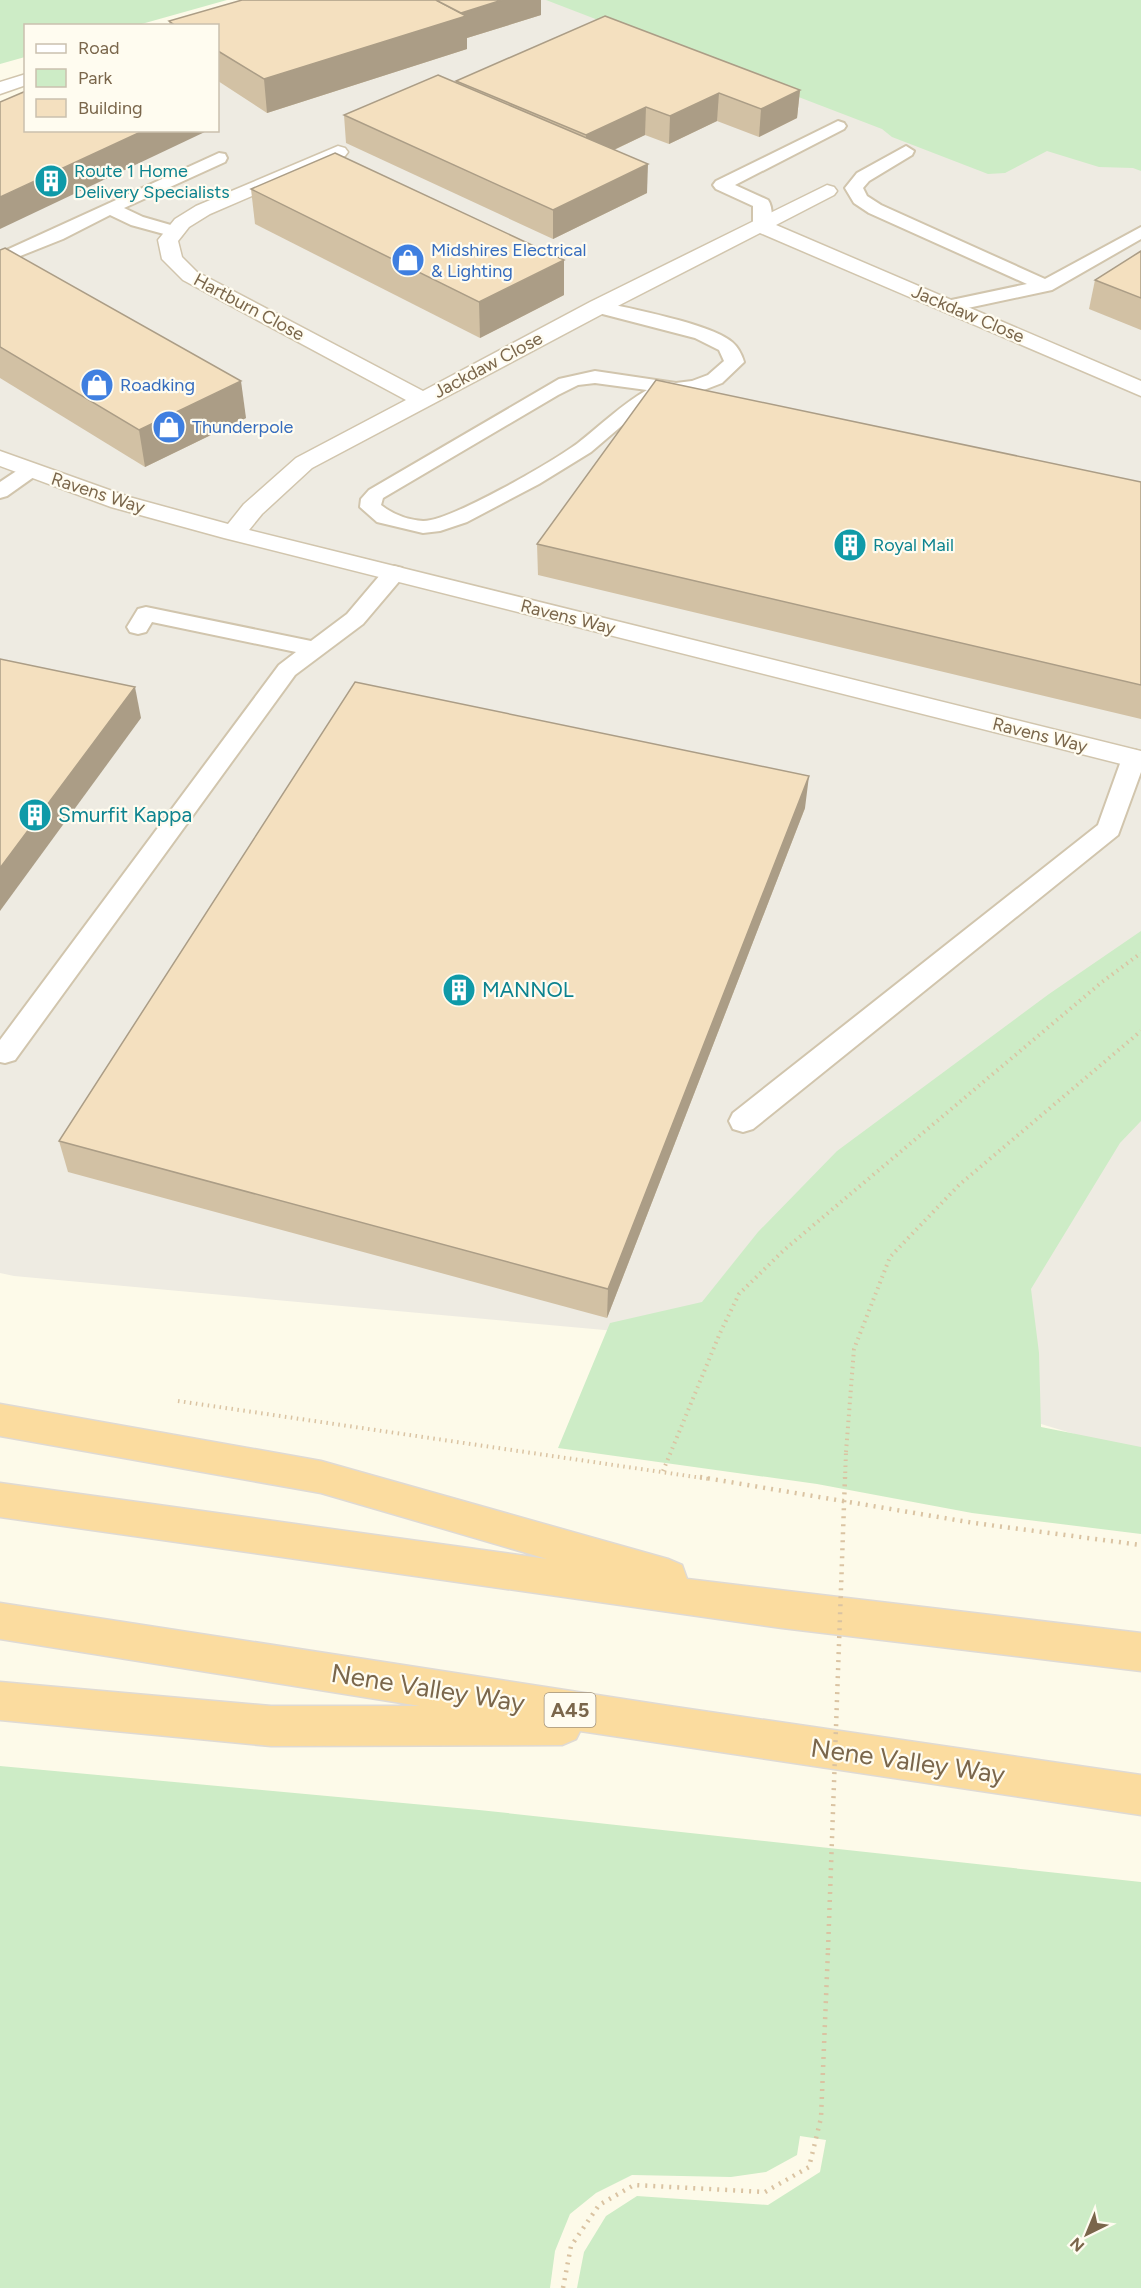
<svg xmlns="http://www.w3.org/2000/svg" width="1141" height="2288" viewBox="0 0 1141 2288" font-family="Figtree,sans-serif">
	<rect width="100%" height="100%" fill="#fdfae9"/>
	<polygon fill="#eeebe2" points="387,0 589,0 1141,143 1141,1454 780,1346 14,1276 0,1273 0,120 26,130 218,130 218,48"/>
	<g fill="#cdecc6">
		<polygon points="0,0 227,0 138,25 26,26 25,57 0,64"/>
		<polygon points="546,0 1141,0 1141,171 1133,168 1099,167 1047,151 1005,173 988,174 892,137 882,129"/>
		<polygon points="1141,931 1141,1121 1120,1143 1031,1289 1039,1353 1041,1427 1141,1447 1141,1534 972,1513 817,1484 558,1448 610,1323 702,1302 758,1232 837,1151 1049,994"/>
		<polygon points="0,1766 479,1810 1141,1882 1141,2288 577,2288 584,2252 606,2216 637,2196 768,2205 820,2172 826,2140 800,2136 797,2155 766,2172 731,2177 632,2175 596,2193 570,2214 555,2251 550,2288 0,2288"/>
	</g>
	<g fill="none" stroke-linecap="round" stroke-linejoin="round">
		<g stroke="#d1c5ad" stroke-width="4">
			<g id="service">
				<path d="M838 121 844 123 846 126 844 129 735 185 768 200C773 207 773 223 768 230H756L753 226V206L716 189 713 185 716 181Z"/>
				<polygon points="906,146 914,151 912,155 869,181 863,188 867,196 881,205 1045,279 1141,227 1141,239 1052,290 949,312 942,310 940,306 942,302 1027,284 869,213 854,203 845,188 857,173"/>
				<polygon points="219,153 225,154 227,158 225,162 124,208 143,217 181,228 184,232 181,236 175,237 131,225 110,215 63,239 0,264 0,253"/>
				<path d="M598 301C630 309 709 323 732 342 738 347 742 355 744 362L722 383 696 393 669 394 639 411 591 452 539 484 467 522 440 531 423 533 377 522 360 507 361 499 369 490 559 379 595 371 676 383 692 381 708 375 724 361 719 350 695 338 591 311 589 307 591 303ZM595 383 647 390C621 405 601 425 578 443 554 461 449 522 423 521 408 520 392 514 381 505L383 498 558 395 578 385Z"/>
				<polygon points="31,464 38,466 41,470 38,474 7,496 0,498 0,482 24,466"/>
				<polygon points="394,566 402,568 405,573 402,578 363,624 295,675 15,1060 5,1063 0,1062 0,1040 279,665 296,652 152,622 146,632 138,634 130,632 127,627 138,609 146,607 311,641 347,614 386,568"/>
				<polygon points="1134,750 1141,752 1141,772 1118,835 753,1129 743,1132 733,1129 729,1121 733,1113 1098,825 1122,758 1126,753"/>
			</g>
		</g>
		<g stroke="#d1c5ad" stroke-width="3">
			<polygon id="minor" points="338,146 345,148 348,152 345,156 210,214 189,227 178,241 182,257 197,272 423,391 590,302 827,185 834,187 837,191 834,195 776,225 1141,381 1141,396 760,233 606,312 312,468 262,514 249,530 1141,751 1141,769 224,538 111,507 0,466 0,451 129,497 228,524 244,504 296,458 406,400 183,280 162,259 158,240 175,219 196,206"/>
		</g>
		<g stroke="#d1c5ad" stroke-width="3">
			<polygon id="tertiary" points="26,74 26,85 0,94 0,82"/>
		</g>
		<g stroke="#dfdad4" stroke-width="3">
			<g id="trunk">
				<polygon points="0,1404 321,1461 668,1559 682,1565 687,1579 1141,1633 1141,1671 782,1628 0,1517 0,1483 547,1559 321,1493 0,1436"/>
				<polygon points="0,1603 662,1705 1141,1775 1141,1815 580,1731 576,1739 562,1745 271,1746 0,1720 0,1682 271,1706 420,1706 0,1639"/>
			</g>
		</g>
		<g stroke="#dac3a2" stroke-width="4" stroke-dasharray="1.5 4.5" stroke-linecap="butt">
			<polyline points="178,1401 709,1479"/>
			<polyline points="846,1452 854,1349 890,1257 959,1185 1141,1031"/>
			<polyline points="663,1471 720,1333 739,1294 784,1250 1102,982 1141,953"/>
		</g>
		<g stroke="#dac3a2" stroke-width="4.5" stroke-dasharray="2 6" stroke-linecap="butt">
			<polyline points="700,1477 974,1523 1141,1545"/>
			<polyline points="563,2288 571,2246 599,2205 634,2185 765,2192 809,2167 821,2118 828,1950"/>
		</g>
		<use href="#service" fill="#fff" fill-rule="evenodd"/>
		<use href="#minor" fill="#fff" fill-rule="evenodd"/>
		<use href="#tertiary" fill="#fff" fill-rule="evenodd"/>
		<use href="#trunk" fill="#fbdc9f" fill-rule="evenodd"/>
		<polyline stroke="#dac3a2" stroke-width="4" stroke-dasharray="1.5 4.5" stroke-linecap="butt" points="845,1479 846,1452"/>
		<polyline stroke="#dac3a2" stroke-width="4.5" stroke-dasharray="2 6" stroke-linecap="butt" points="828,1950 845,1477"/>
	</g>
	<g fill="#d2c1a4">
		<polygon points="541,15 467,38 467,49 267,113 218,81 218,26 170,26 169,21"/>
		<polygon points="456,81 800,90 797,118 759,137 717,121 669,144 645,135 614,150 647,193 553,239 346,143 344,115 456,83"/>
		<polygon points="251,189 564,295 480,338 255,224"/>
		<polygon points="0,250 246,418 145,467 0,378"/>
		<polygon points="1141,251 1141,330 1089,309 1095,280"/>
		<polygon points="1141,482 1141,719 538,575 537,544"/>
		<polygon points="805,808 607,1318 68,1172 59,1141"/>
	</g>
	<g fill="#ab9d86">
		<polygon points="502,0 541,0 541,15 467,38 467,49 267,113 264,79 454,15"/>
		<polygon points="800,90 797,118 759,137 761,109"/>
		<polygon points="719,93 717,121 669,144 670,116"/>
		<polygon points="646,107 645,135 586,163 586,135"/>
		<polygon points="145,130 209,130 0,229 0,197"/>
		<polygon points="648,164 647,193 553,239 553,210"/>
		<polygon points="564,260 564,295 480,338 479,302"/>
		<polygon points="241,381 246,418 145,467 139,430"/>
		<polygon points="135,687 141,718 0,911 0,868"/>
		<polygon points="809,776 805,808 607,1318 608,1289"/>
	</g>
	<g fill="#f4e0bf" stroke="#ab9d86" stroke-width="1.5">
		<polygon points="242,0 436,0 466,16 264,79 218,51 218,26 176,26 169,21"/>
		<polygon points="436,0 502,0 461,13"/>
		<polygon points="605,16 800,90 761,109 719,93 670,116 646,107 586,135 456,81"/>
		<polygon points="438,75 648,164 553,210 344,115"/>
		<polygon points="26,91 26,130 145,130 0,197 0,102"/>
		<polygon points="335,153 564,260 479,302 251,189"/>
		<polygon points="5,248 241,381 139,430 0,347 0,250"/>
		<polygon points="1141,251 1141,298 1095,280"/>
		<polygon points="656,380 1141,482 1141,685 537,544"/>
		<polygon points="0,659 135,687 0,868"/>
		<polygon points="355,682 809,776 608,1289 59,1141"/>
	</g>
	<defs>
		<g id="building-disc" transform="scale(1.725)"><circle r="9.5" fill="#0f9aa8" stroke="#fffcf0"/><path d="M-4-6H4V6H1V3H-1V6H-4ZM-2.5-4.3h1.7v1.8h-1.7ZM.8-4.3h1.7v1.8H.8ZM-2.5-1h1.7V.8h-1.7ZM.8-1h1.7V.8H.8Z" fill="#fff"/></g>
		<g id="shop-disc" transform="scale(1.725)"><circle r="9.5" fill="#3f7fe0" stroke="#fffcf0"/><path d="M-5-2.5h2.3a2.7 3.5 0 0 1 5.4 0H5L5.5 6h-11ZM-1.5-2.5h3a1.5 2.3 0 0 0-3 0Z" fill="#fff"/></g>
	</defs>
	<g fill-rule="evenodd">
		<use href="#building-disc" x="51" y="181"/>
		<use href="#shop-disc" x="408" y="260"/>
		<use href="#shop-disc" x="97" y="385"/>
		<use href="#shop-disc" x="169" y="427"/>
		<use href="#building-disc" x="850" y="545"/>
		<use href="#building-disc" x="35" y="815"/>
		<use href="#building-disc" x="459" y="990"/>
	</g>
	<g text-anchor="middle" stroke-width="4.5" stroke-linejoin="round" paint-order="stroke">
		<g font-size="18" fill="#0d838f" stroke="#fffcf0" text-anchor="start">
			<text x="74" y="177">Route 1 Home<tspan x="74" dy="21">Delivery Specialists</tspan></text>
			<text x="873" y="551">Royal Mail</text>
		</g>
		<g font-size="18" fill="#366cbe" stroke="#fffcf0" text-anchor="start">
			<text x="431" y="256">Midshires Electrical<tspan x="431" dy="21">&amp; Lighting</tspan></text>
			<text x="120" y="391">Roadking</text>
			<text x="192" y="433">Thunderpole</text>
		</g>
		<g font-size="18" fill="#7a664b" stroke="#fffcf0">
			<text transform="translate(249 307) rotate(28)" y="6">Hartburn Close</text>
			<text transform="translate(968 314) rotate(23)" y="6">Jackdaw Close</text>
			<text transform="translate(488 365) rotate(-28)" y="6">Jackdaw Close</text>
			<text transform="translate(98 493) rotate(18)" y="6">Ravens Way</text>
			<text transform="translate(568 617) rotate(14)" y="6">Ravens Way</text>
			<text transform="translate(1040 735) rotate(14)" y="6">Ravens Way</text>
		</g>
		<rect fill="#fffcf0" stroke="#a2937c" stroke-width="1.5" x="544.5" y="1693" width="51" height="34" rx="4.5"/>
		<g font-size="20" font-weight="bold" fill="#7a664b">
			<text x="570" y="1717">A45</text>
		</g>
		<g font-size="21" fill="#0d838f" stroke="#fffcf0" text-anchor="start">
			<text x="58" y="822">Smurfit Kappa</text>
			<text x="482" y="997">MANNOL</text>
		</g>
		<g font-size="26" fill="#7a664b" stroke="#fffcf0">
			<text transform="translate(428 1688) rotate(9)" y="9">Nene Valley Way</text>
			<text transform="translate(908 1761) rotate(8)" y="9">Nene Valley Way</text>
		</g>
	</g>
	<rect x="24" y="24" width="195" height="108" fill="#fffcf0" stroke="#cac0ae" stroke-width="1.5"/>
	<rect x="36" y="44" width="30" height="9" fill="#ffffff" stroke="#cac0ae" stroke-width="1.5"/>
	<text x="78" y="54" font-size="18" fill="#7a664b">Road</text>
	<rect x="36" y="69" width="30" height="18" fill="#cdecc6" stroke="#cac0ae" stroke-width="1.5"/>
	<text x="78" y="84" font-size="18" fill="#7a664b">Park</text>
	<rect x="36" y="99" width="30" height="18" fill="#f4e0bf" stroke="#cac0ae" stroke-width="1.5"/>
	<text x="78" y="114" font-size="18" fill="#7a664b">Building</text>
	<g transform="translate(1087 2234) rotate(223)" stroke="#fffcf0" stroke-width="4.5" paint-order="stroke">
	<path d="M0-4.5L10 22L0 15L-10 22Z" fill="#7a664b"/>
	<text y="-9" font-size="16" font-weight="bold" text-anchor="middle" fill="#7a664b">N</text>
	</g>
</svg>
